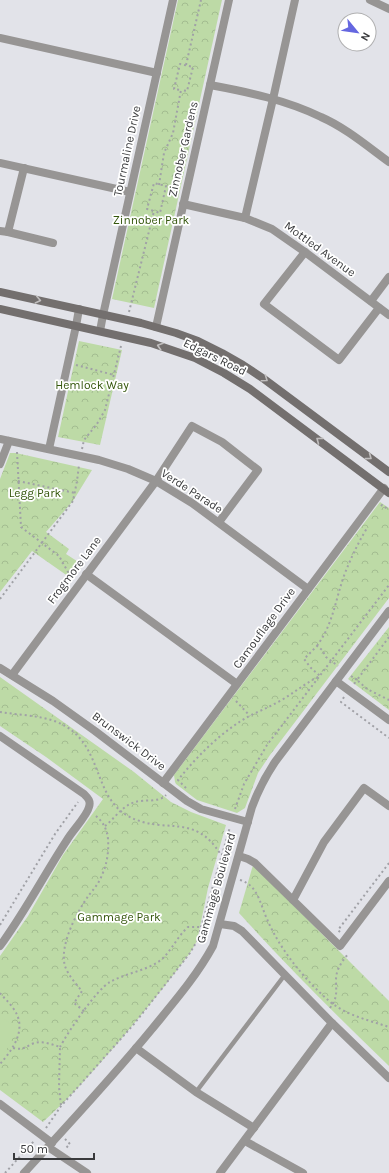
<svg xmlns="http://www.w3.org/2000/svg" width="389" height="1173" viewBox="0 0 389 1173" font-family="Karla,sans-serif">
	<defs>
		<pattern id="park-crowns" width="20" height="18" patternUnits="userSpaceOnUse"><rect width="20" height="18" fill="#bddaa6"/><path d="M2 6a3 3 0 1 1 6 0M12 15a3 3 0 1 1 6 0" fill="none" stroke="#a3bc90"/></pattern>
	</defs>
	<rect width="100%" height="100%" fill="#e2e3e9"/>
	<g fill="url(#park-crowns)">
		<polygon points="178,0 222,0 154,308 112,299"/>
		<polygon points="79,341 122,350 100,445 58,437"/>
		<polygon points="10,453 16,453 92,470 73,501 46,532 69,549 66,554 83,565 72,579 32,551 0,592 0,479"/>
		<polygon points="380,502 389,508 389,598 270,755 258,773 245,808 237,813 197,800 176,784 175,782 174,775"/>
		<polygon points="389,627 389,710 348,679"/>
		<path d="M0 677 134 772 171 802 191 812 226 825 208 888 197 941 190 953C167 984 142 1014 117 1044 93 1071 70 1098 43 1122L0 1090V956L28 916 63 855 103 799 46 757 0 726Z"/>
		<path d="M253 865 389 1001V1066C337 1016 287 966 239 913Z"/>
	</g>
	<polygon fill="#bddaa6" points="0,1016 15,1027 11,1043 2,1056 0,1055"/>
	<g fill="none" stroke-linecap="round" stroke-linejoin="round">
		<g stroke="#a0a1a6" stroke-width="2" stroke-dasharray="2 3" stroke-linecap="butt">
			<polyline points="186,65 201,0"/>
			<polyline points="159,185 164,153 173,133 181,90 174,89 180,64 193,67 187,91 181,90"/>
			<polyline points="129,312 154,211 147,209 154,183 166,186 160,213 154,211"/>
			<polyline points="76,365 114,375"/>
			<polyline points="82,449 84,440 97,424 105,410 121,346"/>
			<polyline points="17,452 21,527 59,556 72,579"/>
			<polyline points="18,481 75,493"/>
			<polyline points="381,506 382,505 389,510"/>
			<polyline points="0,599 73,501 77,481 79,465"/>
			<polyline points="389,637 357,680 367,689 389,700"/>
			<path d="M317 646C334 622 335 600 345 573 351 558 358 543 367 528"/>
			<polyline points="351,676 357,680 354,684"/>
			<polyline points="344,697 341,702 389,738"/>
			<polyline points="236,701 250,716"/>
			<path d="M0 712C18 715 39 715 57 722 104 741 91 795 128 816 165 836 194 811 221 855"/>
			<path d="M186 788 178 780C198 755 222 731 251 715 260 711 269 707 278 702 293 694 305 683 320 676L311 668 304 659 317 646 322 650 326 657 338 666"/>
			<polyline points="235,809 244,784 267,745 389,585"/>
			<path d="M105 826C115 818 122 806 135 802 144 799 159 803 166 795"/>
			<polyline points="216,873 225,876"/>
			<path d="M240 880C258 885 260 904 267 919 279 948 304 979 328 1000 345 1015 368 1020 389 1027"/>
			<polyline points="0,925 55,834 78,802"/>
			<polyline points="340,932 338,930 389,863"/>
			<path d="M0 993C4 998 9 1002 13 1008 28 1028 14 1048 0 1064"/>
			<path d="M330 1008C338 997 336 992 336 980 336 969 342 962 348 954"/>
			<path d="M84 1011 74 1003 82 991C76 984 68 975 65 966 59 945 77 912 89 895 94 889 99 883 102 875 107 864 109 851 108 839 107 829 103 822 96 816"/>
			<path d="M60 1047C68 1032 96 990 110 982 126 973 146 971 161 960 172 950 177 937 188 927H200"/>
			<path d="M13 1048C24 1050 23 1048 32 1044 41 1040 51 1044 60 1047L59 1087 61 1106"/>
			<polyline points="46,1128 61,1106 134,1024 190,953 197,941 230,827"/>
			<polyline points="65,1139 70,1144 65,1149"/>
			<polyline points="5,1173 35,1140"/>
		</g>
		<polyline stroke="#979594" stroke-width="4.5" points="196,1092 284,976"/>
		<g stroke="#979594" stroke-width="8">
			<polyline points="370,0 389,9"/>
			<polyline points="0,38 157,73"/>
			<path d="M210 85C248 92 286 100 321 117 346 128 367 146 389 162"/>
			<polyline points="0,163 130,192"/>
			<polyline points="183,204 245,218 272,229 305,252 389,315"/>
			<polyline points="245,218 273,99 295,0"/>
			<polyline points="0,231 8,232 24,168"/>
			<polyline points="8,232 53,243"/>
			<polyline points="305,252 264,304 339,360 379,308"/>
			<polyline points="371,301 389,277"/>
			<polyline points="103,315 173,0"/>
			<polyline points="156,327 229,0"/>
			<polyline points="0,439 99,460 128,469 156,481 192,503 308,589"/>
			<polyline points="49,449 76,326"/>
			<polyline points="0,464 9,441"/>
			<polyline points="86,574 237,684"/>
			<polyline points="0,668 53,701 95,731 187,801 201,809 248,822"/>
			<polyline points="12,675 156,481 192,426 222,442 258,470 219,522"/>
			<polyline points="336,681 389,720"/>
			<path d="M0 736 84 794C88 798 91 801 89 807 87 816 72 831 67 840 44 875 25 912 0 946"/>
			<polyline points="163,783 384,488"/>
			<polyline points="239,856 248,859 255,863 340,946 389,881"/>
			<polyline points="293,900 324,842 364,788 389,806"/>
			<polyline points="220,924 234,926 242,931 332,1023 389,1078"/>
			<polyline points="136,1048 196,1092 254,1128"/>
			<polyline points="0,1104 52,1143"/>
			<polyline points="245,1141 303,1173"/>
			<polyline points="48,1147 87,1173"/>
			<polyline points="220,1173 332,1023"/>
		</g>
		<g stroke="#979594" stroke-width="8">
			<polyline points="76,326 79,309"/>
			<polyline points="100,331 103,315"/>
			<path d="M24 1173C67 1126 111 1079 152 1029 174 1002 196 977 213 946L252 807C258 791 265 777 275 762L389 611"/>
		</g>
		<g stroke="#736f6e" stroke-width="8">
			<polyline points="0,292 141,323 176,333 198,341 222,353 243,365 264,379 389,472"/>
			<polyline points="0,309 151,343 195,358 224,373 250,389 389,493"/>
		</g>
	</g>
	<defs><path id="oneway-chevron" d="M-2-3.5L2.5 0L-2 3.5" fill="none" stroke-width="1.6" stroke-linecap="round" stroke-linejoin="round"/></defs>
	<g stroke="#c0bebe">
		<use href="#oneway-chevron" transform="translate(38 300) rotate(12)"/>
		<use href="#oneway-chevron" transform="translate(160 346) rotate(-162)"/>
		<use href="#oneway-chevron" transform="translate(265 379) rotate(35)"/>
		<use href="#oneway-chevron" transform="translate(319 440) rotate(-143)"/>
		<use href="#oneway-chevron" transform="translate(369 457) rotate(37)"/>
	</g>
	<g text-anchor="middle" stroke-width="3.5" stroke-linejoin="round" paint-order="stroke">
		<g font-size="12" fill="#393a3c" stroke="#fff">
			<text transform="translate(183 149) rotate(-77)" y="4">Zinnober Gardens</text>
			<text transform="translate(127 151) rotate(-78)" y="4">Tourmaline Drive</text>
			<text transform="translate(320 249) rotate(36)" y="4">Mottled Avenue</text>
			<text transform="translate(215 357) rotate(26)" y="4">Edgars Road</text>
			<text transform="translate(192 491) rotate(33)" y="4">Verde Parade</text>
			<text transform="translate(74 570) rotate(-53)" y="4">Frogmore Lane</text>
			<text transform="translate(264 628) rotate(-54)" y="4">Camouflage Drive</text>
			<text transform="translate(129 741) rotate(37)" y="4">Brunswick Drive</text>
			<text transform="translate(216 888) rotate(-74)" y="4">Gammage Boulevard</text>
		</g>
		<g font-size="12" fill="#34560c" stroke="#fff">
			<text x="151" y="224">Zinnober Park</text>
			<text x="92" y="389">Hemlock Way</text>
			<text x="35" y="497">Legg Park</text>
			<text x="119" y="921">Gammage Park</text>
		</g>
	</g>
	<g transform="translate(357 32) rotate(119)"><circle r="19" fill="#ffffff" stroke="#b0b0b1"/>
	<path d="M0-3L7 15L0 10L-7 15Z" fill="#6567e0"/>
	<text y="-6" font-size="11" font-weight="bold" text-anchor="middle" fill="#393a3c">N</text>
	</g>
	<path d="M14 1153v6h80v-6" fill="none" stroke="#393a3c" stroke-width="2"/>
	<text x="20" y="1153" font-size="12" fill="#393a3c" stroke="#ffffff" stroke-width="3" paint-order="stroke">50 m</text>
</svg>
